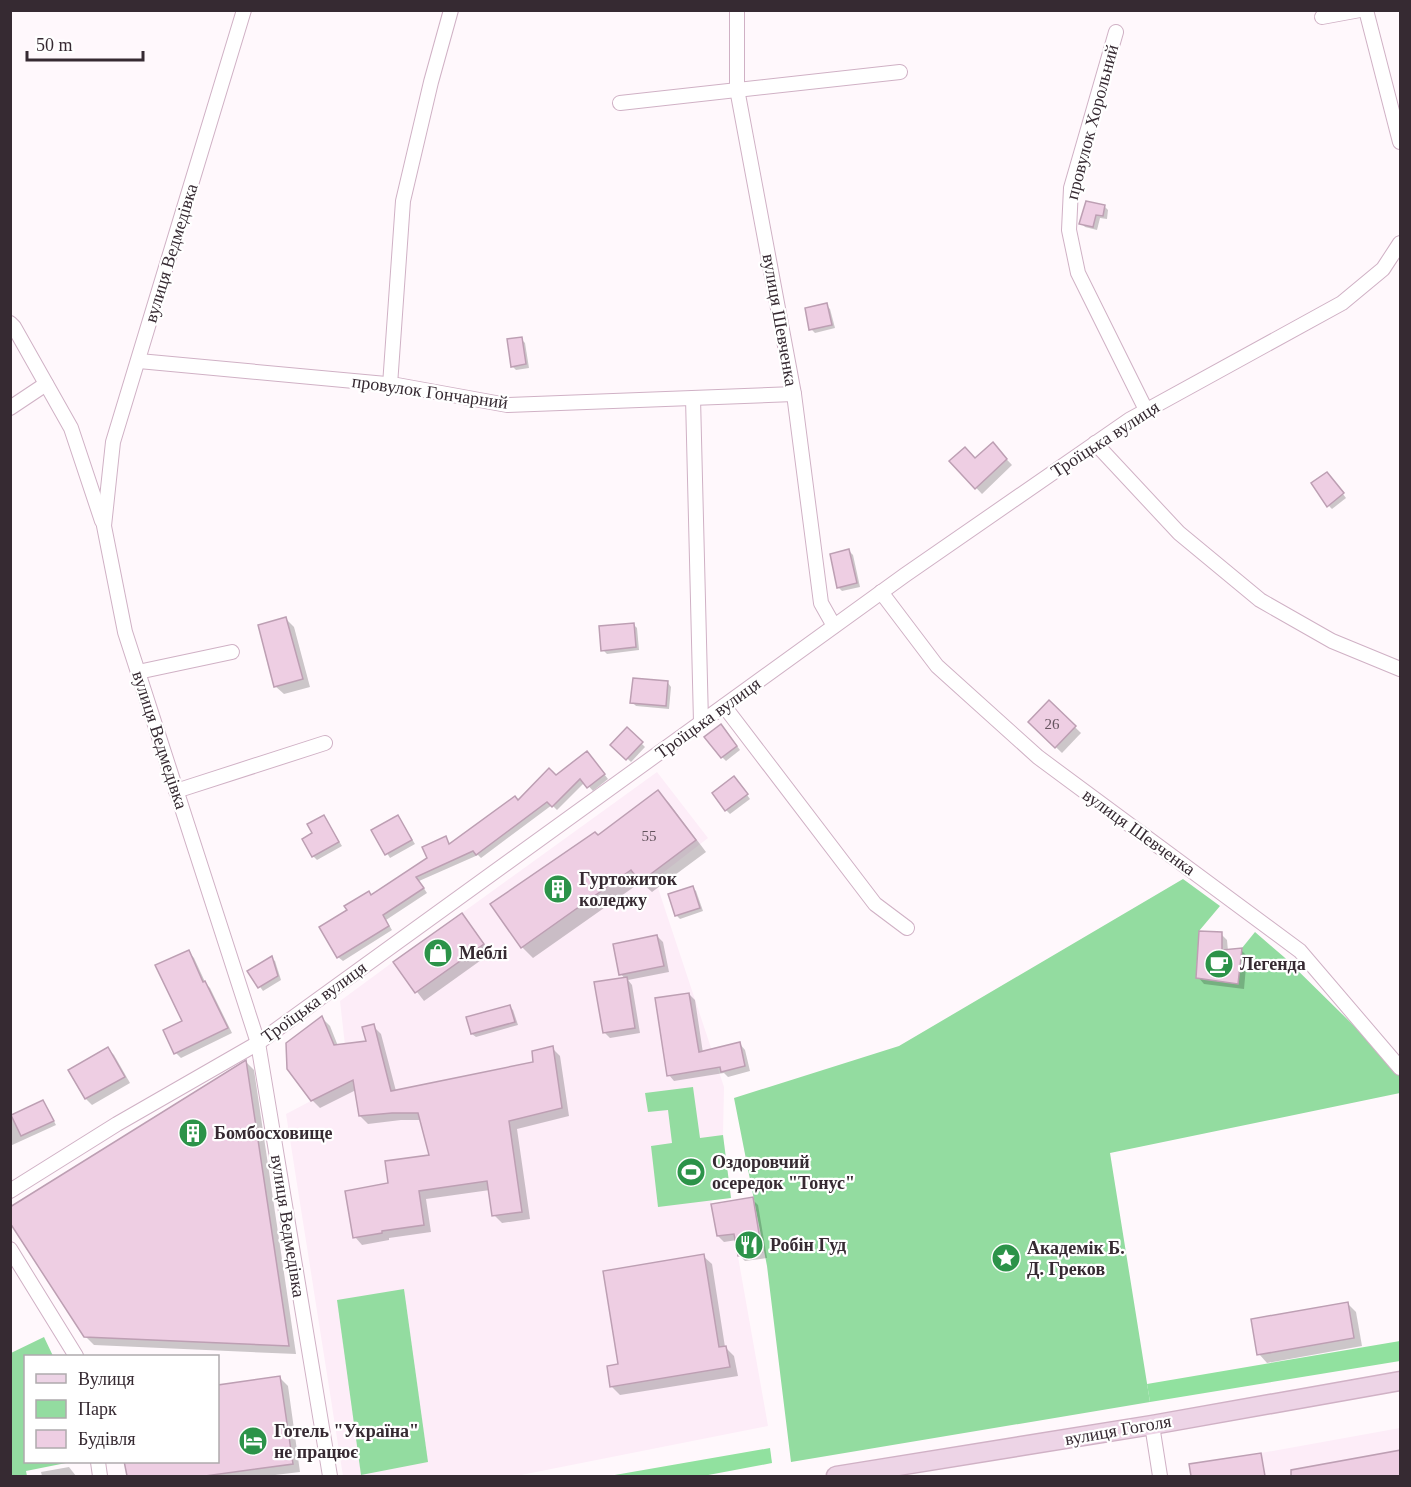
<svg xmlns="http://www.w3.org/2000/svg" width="1411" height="1487" viewBox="0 0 1411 1487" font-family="'Times New Roman',serif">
	<rect width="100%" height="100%" fill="#fff8fc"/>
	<g fill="#fdedf8">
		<polygon points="657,772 708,838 655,879 724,1087 723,1135 731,1198 712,1200 711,1204 717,1236 734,1234 768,1426 516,1476 343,1476 286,1114 349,1081 340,1001 393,962 415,993 483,945 462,913"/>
		<polygon points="1400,1428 1400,1476 1265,1476 1261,1453"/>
	</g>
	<g fill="#93dca0">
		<polygon points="1183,879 1220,906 1199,931 1196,978 1242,948 1255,932 1284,957 1400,1071 1400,1093 1110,1153 1150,1402 791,1462 767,1266 734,1098 899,1046"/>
		<polygon points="693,1087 700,1138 723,1135 731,1198 658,1207 651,1146 672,1143 668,1110 648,1112 645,1093"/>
		<polygon points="404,1289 428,1462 361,1475 337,1300"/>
		<polygon points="44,1337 53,1356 26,1356 26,1462 71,1462 26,1471 27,1476 11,1476 11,1353"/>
	</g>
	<g fill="#91e19f">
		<polygon points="1400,1341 1400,1361 1150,1402 1147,1384"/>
		<polygon points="770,1448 772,1463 703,1476 609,1476"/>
	</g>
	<g fill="#0003">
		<polygon points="1104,206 1108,210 1107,219 1100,218 1097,230 1085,227 1081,223"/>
		<polygon points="826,305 830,309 835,328 815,333 811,329"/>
		<polygon points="521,339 525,343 529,368 516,370 512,366"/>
		<polygon points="993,445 1012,465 982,494 951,461 975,460"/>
		<polygon points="1331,478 1346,498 1332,509 1329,506"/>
		<polygon points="849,551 853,555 860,587 842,591 838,587"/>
		<polygon points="286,619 294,627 310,687 284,694 275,686"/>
		<polygon points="633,624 637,628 639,650 607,654 603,650"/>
		<polygon points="668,683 671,687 669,709 636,706 632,702"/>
		<polygon points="1049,702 1081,733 1062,753 1030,722"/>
		<polygon points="627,729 645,747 631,762 613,745"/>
		<polygon points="725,729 740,750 726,761 722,757"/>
		<polygon points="591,757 608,779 593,791 585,782 557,810 552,805 481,858 478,855 419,881 427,893 386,920 392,930 343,961 338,957 371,896 429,859 445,838 450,845 556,777"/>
		<polygon points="738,782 750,799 730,814 726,810"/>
		<polygon points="658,792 669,803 706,852 652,892 641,882 533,958 522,947 599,837"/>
		<polygon points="324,817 342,846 317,860 313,856 314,834"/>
		<polygon points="398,817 415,844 390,858 373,831"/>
		<polygon points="693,888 696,891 703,911 680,919 676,915"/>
		<polygon points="462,915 491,953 424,1001 395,963"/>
		<polygon points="1221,934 1227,940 1228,951 1241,950 1247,956 1244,989 1204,984 1198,977"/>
		<polygon points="657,936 663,942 669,972 628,980 632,985 640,1033 610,1038 604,1032 625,979 621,974"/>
		<polygon points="189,952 194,958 206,984 210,988 232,1033 181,1058 176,1053 184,1022"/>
		<polygon points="271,958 275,961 281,980 263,991 249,971"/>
		<polygon points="689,994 695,1000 703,1053 740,1044 745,1050 750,1071 728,1077 724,1073 674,1081 669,1075"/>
		<polygon points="509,1006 513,1010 518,1025 476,1037 472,1034"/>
		<polygon points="322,1018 330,1026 338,1046 368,1042 373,1026 381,1034 396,1091 534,1063 552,1048 560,1056 569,1116 517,1129 530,1219 502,1223 494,1215 490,1190 426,1199 431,1232 389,1238 389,1240 362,1245 355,1237 430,1156 421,1120 401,1120 368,1124 360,1116 356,1090 320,1108 312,1100"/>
		<polygon points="108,1049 114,1055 130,1083 92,1105 86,1099 70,1071"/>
		<polygon points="246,1062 254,1070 296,1354 94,1345 85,1336"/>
		<polygon points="43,1101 56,1125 10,1146 10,1117"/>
		<polygon points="752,1199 758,1205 767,1258 745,1261 739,1255 737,1240 724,1242 718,1236"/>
		<polygon points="703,1256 712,1264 725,1347 734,1356 738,1376 620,1395 612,1387 620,1365"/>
		<polygon points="1348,1304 1356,1312 1362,1346 1267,1363 1259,1354"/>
		<polygon points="280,1378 288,1386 300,1472 267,1476 128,1476 126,1462 218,1462 218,1387"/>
		<polygon points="1400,1452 1400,1476 1297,1476 1296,1471"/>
		<polygon points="1261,1455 1265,1476 1192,1476 1191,1466"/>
		<polygon points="69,1467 76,1476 42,1476 41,1472"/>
	</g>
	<g fill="#eecee3" stroke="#bd9fb3" stroke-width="1.5">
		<polygon points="1086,201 1105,205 1103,216 1096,215 1093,227 1079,224"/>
		<polygon points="827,303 832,325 809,330 805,308"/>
		<polygon points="522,337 526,364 511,367 507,339"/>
		<polygon points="993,442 1007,459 975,489 949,461 965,447 975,458"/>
		<polygon points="1327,472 1344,493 1327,507 1311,483"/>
		<polygon points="849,549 857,583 837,588 830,554"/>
		<polygon points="286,617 303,679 274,687 258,625"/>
		<polygon points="634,623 636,647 601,651 599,626"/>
		<polygon points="633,678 668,681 666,706 630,703"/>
		<polygon points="1049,700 1076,726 1055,748 1028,722"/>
		<polygon points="721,724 737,746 721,758 704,737"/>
		<polygon points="627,727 643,742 626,760 610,745"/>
		<polygon points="587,751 605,774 587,788 580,779 552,807 547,802 476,855 473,851 416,877 424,888 383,915 389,926 337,958 319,927 347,910 344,906 369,891 371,895 427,858 422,847 446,836 449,844 515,796 518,800 549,768 556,775"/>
		<polygon points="734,776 748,794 725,811 712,793"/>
		<polygon points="658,790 696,840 640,882 631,870 521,948 490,904 595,832 598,835"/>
		<polygon points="324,815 339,842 312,857 302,839 312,833 307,824"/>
		<polygon points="398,815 412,840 385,855 371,830"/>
		<polygon points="693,886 700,908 675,916 668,894"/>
		<polygon points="462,913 484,944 415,993 393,962"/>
		<polygon points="1199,931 1222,932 1222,950 1242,948 1238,984 1196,978"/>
		<polygon points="657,935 664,966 619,975 613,944"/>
		<polygon points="189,950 203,982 205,981 228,1028 174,1054 163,1030 182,1021 155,965"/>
		<polygon points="272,956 278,976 258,988 247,971"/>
		<polygon points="627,977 635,1028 603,1033 594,982"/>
		<polygon points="689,993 699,1052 740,1042 745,1066 721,1072 720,1067 667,1076 655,998"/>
		<polygon points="510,1005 515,1022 471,1034 466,1017"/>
		<polygon points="322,1016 334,1045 366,1041 362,1027 374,1024 391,1091 533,1062 532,1051 553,1046 562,1108 509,1121 522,1212 492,1216 487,1181 419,1191 424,1225 382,1231 382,1233 353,1238 345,1191 388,1183 385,1161 429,1155 418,1113 392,1113 359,1116 353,1080 311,1101 287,1069 286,1043"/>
		<polygon points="108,1047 125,1077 85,1099 68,1070"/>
		<polygon points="246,1060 289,1346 84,1337 10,1223 10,1207"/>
		<polygon points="43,1100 54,1121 21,1136 11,1115"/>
		<polygon points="753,1197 762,1252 738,1256 734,1234 717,1236 711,1204"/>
		<polygon points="704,1254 719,1347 726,1346 730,1367 610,1387 607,1366 618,1364 603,1271"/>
		<polygon points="1348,1302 1354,1338 1257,1355 1251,1319"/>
		<polygon points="280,1376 293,1464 205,1476 127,1476 124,1461 218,1461 218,1385"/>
		<polygon points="1401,1450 1401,1476 1291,1476 1291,1470"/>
		<polygon points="1261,1453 1265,1476 1191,1476 1189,1464"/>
	</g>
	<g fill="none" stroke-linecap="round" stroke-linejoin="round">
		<g stroke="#d0b1c5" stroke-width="16">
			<g id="street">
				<polyline points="244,10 113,442 104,526 125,632 258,1043 330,1476"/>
				<polyline points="737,10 737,89 794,394 821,603 834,626"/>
				<polyline points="1366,10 1400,142"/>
				<polyline points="1322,17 1360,10"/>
				<polyline points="1116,32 1071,188 1069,230 1078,273 1146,410"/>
				<polyline points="620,103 900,72"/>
				<polyline points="10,323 14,327 71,428 102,521"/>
				<polyline points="139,361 397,385 507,405 794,394"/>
				<polyline points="390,385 403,201 431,82 451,10"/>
				<polyline points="693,398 701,722"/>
				<polyline points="10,408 46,384"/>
				<polyline points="1095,443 1179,533 1260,600 1332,641 1400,669"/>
				<polyline points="881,592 937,666 1038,757 1300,951 1400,1068"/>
				<polyline points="138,672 232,652"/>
				<polyline points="724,706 875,904 907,928"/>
				<polyline points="176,791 325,743"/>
				<polyline points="10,1191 117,1124 258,1043 905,575 1129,420 1342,303 1383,269 1400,243"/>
				<polyline points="10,1249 76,1356"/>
				<polyline points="1152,1425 1160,1476"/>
				<polyline points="98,1462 100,1476"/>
			</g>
		</g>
		<g stroke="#d0b1c5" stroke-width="21">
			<polyline id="secondary" points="836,1476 1152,1425 1400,1381"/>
		</g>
		<use href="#street" stroke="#fff" stroke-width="14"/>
		<use href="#secondary" stroke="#edd4e6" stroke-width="18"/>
	</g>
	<defs>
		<g id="building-disc" transform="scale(1.5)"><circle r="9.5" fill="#2c9349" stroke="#fff"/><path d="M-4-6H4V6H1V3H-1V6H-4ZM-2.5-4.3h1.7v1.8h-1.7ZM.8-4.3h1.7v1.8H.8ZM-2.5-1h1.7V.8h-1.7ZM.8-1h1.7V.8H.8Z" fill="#fff"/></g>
		<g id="shop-disc" transform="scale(1.5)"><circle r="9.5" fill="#2c9349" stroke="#fff"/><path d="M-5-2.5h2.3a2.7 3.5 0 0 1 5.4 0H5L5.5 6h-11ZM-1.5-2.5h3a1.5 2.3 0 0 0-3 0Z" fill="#fff"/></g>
		<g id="cafe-disc" transform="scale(1.5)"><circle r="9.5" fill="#2c9349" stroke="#fff"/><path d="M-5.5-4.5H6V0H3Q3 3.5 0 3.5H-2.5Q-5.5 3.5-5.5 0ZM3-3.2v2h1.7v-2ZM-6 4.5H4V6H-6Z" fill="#fff"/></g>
		<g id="stadium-disc" transform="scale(1.5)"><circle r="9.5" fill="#2c9349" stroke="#fff"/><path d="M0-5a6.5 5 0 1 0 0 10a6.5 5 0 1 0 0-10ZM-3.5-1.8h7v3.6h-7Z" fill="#fff"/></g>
		<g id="restaurant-disc" transform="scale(1.5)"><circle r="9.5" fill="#2c9349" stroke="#fff"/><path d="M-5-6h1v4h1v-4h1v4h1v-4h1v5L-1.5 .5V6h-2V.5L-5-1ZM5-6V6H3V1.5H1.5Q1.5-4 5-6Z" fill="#fff"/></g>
		<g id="sight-disc" transform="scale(1.5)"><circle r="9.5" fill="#2c9349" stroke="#fff"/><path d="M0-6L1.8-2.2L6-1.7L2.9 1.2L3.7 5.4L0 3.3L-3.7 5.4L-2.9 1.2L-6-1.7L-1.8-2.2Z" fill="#fff"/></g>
		<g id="hotel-disc" transform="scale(1.5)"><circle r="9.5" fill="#2c9349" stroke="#fff"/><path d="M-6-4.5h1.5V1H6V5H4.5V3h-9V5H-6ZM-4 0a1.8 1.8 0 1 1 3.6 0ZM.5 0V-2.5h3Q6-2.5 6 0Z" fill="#fff"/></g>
	</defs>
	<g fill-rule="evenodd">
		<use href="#building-disc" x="558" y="889"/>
		<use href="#shop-disc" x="438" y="953"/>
		<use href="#cafe-disc" x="1219" y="964"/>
		<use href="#building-disc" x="193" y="1133"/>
		<use href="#stadium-disc" x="691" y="1172"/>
		<use href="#restaurant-disc" x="749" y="1245"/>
		<use href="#sight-disc" x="1006" y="1258"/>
		<use href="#hotel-disc" x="253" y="1441"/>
	</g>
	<g text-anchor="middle" stroke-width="4.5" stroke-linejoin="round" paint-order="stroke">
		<g font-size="15" fill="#64535e">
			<text x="1052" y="729">26</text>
			<text x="649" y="841">55</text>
		</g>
		<g font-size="18" fill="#362a32" stroke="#fff">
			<text transform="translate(1092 122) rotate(-75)" y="6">провулок Хорольний</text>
			<text transform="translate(171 253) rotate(-73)" y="6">вулиця Ведмедівка</text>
			<text transform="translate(780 320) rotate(80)" y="6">вулиця Шевченка</text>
			<text transform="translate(430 392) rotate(8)" y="6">провулок Гончарний</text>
			<text transform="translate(1105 439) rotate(-33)" y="6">Троїцька вулиця</text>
			<text transform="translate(708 718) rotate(-36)" y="6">Троїцька вулиця</text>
			<text transform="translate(160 740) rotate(72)" y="6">вулиця Ведмедівка</text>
			<text transform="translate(1139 832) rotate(36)" y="6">вулиця Шевченка</text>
			<text transform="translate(314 1002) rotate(-36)" y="6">Троїцька вулиця</text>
			<text transform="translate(288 1226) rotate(81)" y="6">вулиця Ведмедівка</text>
			<text transform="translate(1118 1430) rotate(-10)" y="6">вулиця Гоголя</text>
		</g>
		<g font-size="18" font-weight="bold" fill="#362a32" stroke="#fff" text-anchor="start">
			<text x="579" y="885">Гуртожиток<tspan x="579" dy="21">коледжу</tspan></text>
			<text x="459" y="959">Меблі</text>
			<text x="1240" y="970">Легенда</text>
			<text x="214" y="1139">Бомбосховище</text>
			<text x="712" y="1168">Оздоровчий<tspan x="712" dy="21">осередок "Тонус"</tspan></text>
			<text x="770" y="1251">Робін Гуд</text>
			<text x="1027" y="1254">Академік Б.<tspan x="1027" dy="21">Д. Греков</tspan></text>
			<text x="274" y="1437">Готель "Україна"<tspan x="274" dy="21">не працює</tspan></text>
		</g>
	</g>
	<rect width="1411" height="1487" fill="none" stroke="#362a32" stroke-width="24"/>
	<rect x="24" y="1355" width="195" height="108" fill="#ffffff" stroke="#afaaad" stroke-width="1.5"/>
	<rect x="36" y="1374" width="30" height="9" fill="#edd4e6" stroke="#afaaad" stroke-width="1.5"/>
	<text x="78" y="1385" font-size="18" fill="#362a32">Вулиця</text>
	<rect x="36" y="1400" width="30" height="18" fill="#93dca0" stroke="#afaaad" stroke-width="1.5"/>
	<text x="78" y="1415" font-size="18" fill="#362a32">Парк</text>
	<rect x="36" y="1430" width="30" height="18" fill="#eecee3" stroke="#afaaad" stroke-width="1.5"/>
	<text x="78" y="1445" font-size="18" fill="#362a32">Будівля</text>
	<path d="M27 51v9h116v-9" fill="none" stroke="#362a32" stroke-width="3"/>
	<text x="36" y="51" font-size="18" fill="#362a32" stroke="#ffffff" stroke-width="4.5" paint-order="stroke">50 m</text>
</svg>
